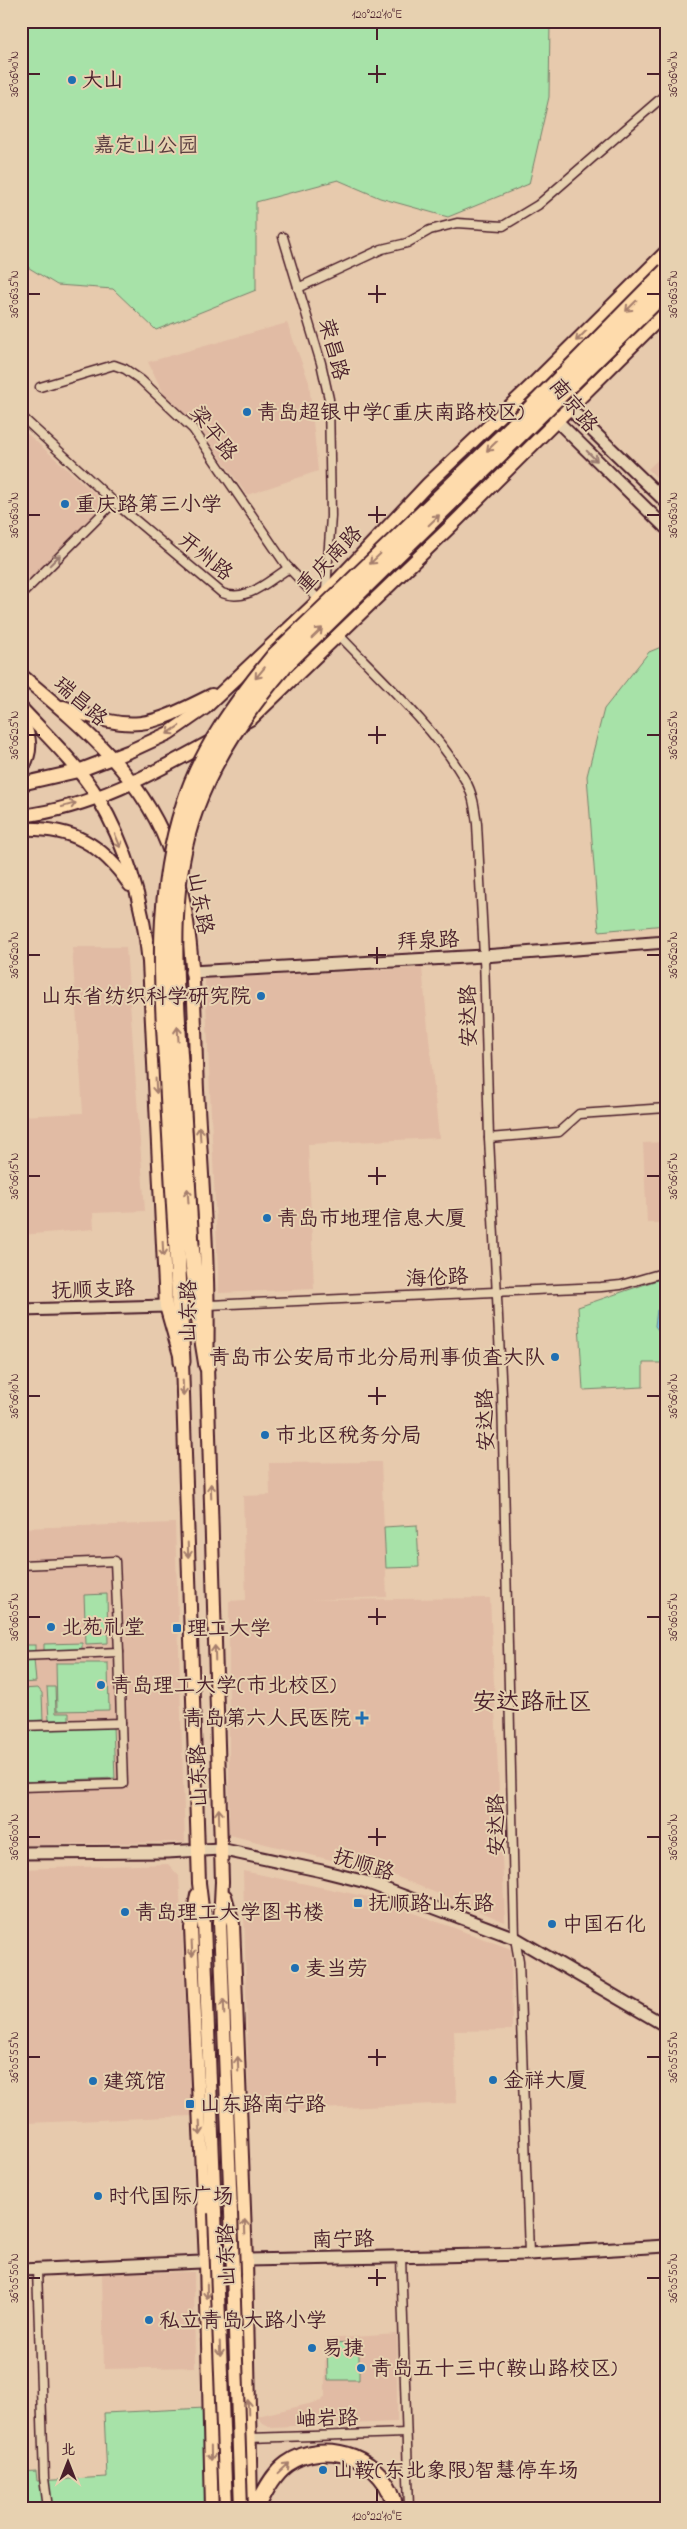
<svg xmlns="http://www.w3.org/2000/svg" width="687" height="2529" viewBox="0 0 687 2529" font-family="'Indie Flower','LXGW WenKai TC',sans-serif">
	<rect width="100%" height="100%" fill="#e7caad"/>
	<filter id="ink" filterUnits="userSpaceOnUse"><feTurbulence type="fractalNoise" baseFrequency=".02" numOctaves="2"/><feDisplacementMap in="SourceGraphic" scale="10" xChannelSelector="R" yChannelSelector="G"/><feConvolveMatrix kernelMatrix="1 2 1 2 8 2 1 2 1" color-interpolation-filters="sRGB"/></filter>
	<g filter="url(#ink)">
		<g fill="#e1bba4">
			<polygon points="287,323 309,382 318,471 247,495 197,424 167,400 148,362"/>
			<polygon points="21,428 105,503 32,581 21,570 21,513 28,506 21,500"/>
			<polygon points="666,452 666,487 648,469"/>
			<polygon points="72,947 126,947 145,1211 93,1213 94,1229 21,1235 21,1116 83,1113"/>
			<polygon points="422,968 439,1138 308,1144 314,1289 219,1293 205,979"/>
			<polygon points="666,1142 666,1223 647,1223 643,1143"/>
			<polygon points="660,1366 666,1366 666,1491"/>
			<polygon points="381,1462 387,1597 311,1600 490,1598 505,1922 393,1875 229,1835 229,1601 246,1600 243,1496 270,1495 269,1463"/>
			<polygon points="175,1523 185,1842 21,1845 21,1528"/>
			<polygon points="168,1864 179,1876 192,2116 28,2123 31,2186 21,2186 21,1869"/>
			<polygon points="243,1871 373,1898 511,1949 512,2030 454,2031 457,2103 249,2112"/>
			<polygon points="194,2272 195,2367 104,2369 102,2273"/>
			<polygon points="397,2334 397,2422 270,2427 260,2421 258,2416 321,2401 325,2397 325,2339"/>
		</g>
		<g fill="#a7e2a8" stroke="#78806a">
			<polygon points="21,21 550,21 549,97 529,184 448,217 380,198 338,180 256,202 256,290 156,330 113,289 57,285 21,263"/>
			<polygon points="666,645 666,925 599,931 587,776 604,709 649,652"/>
			<polygon points="666,1277 666,1363 643,1363 643,1387 583,1390 578,1307"/>
			<polygon points="417,1525 419,1567 386,1568 384,1527"/>
			<polygon points="107,1594 108,1643 86,1644 84,1595"/>
			<polygon points="82,1643 82,1651 44,1652 44,1644"/>
			<rect x="21" y="1645" width="14" height="8"/>
			<polygon points="21,1659 34,1659 36,1682 21,1683"/>
			<polygon points="56,1663 108,1663 109,1710 57,1711"/>
			<polygon points="47,1687 55,1687 56,1713 69,1713 69,1720 49,1720"/>
			<polygon points="38,1688 42,1693 43,1720 21,1721 21,1689"/>
			<polygon points="113,1726 115,1778 21,1782 21,1730"/>
			<polygon points="359,2342 359,2380 328,2380 327,2343"/>
			<polygon points="205,2408 206,2508 21,2508 21,2472 36,2471 37,2481 107,2477 104,2413"/>
		</g>
		<polygon fill="#82cde3" stroke="#6c8799" points="666,1306 666,1335 663,1337 655,1326 657,1310"/>
		<g fill="none" stroke-linecap="round" stroke-linejoin="round">
			<g stroke="#4a1f2b" stroke-width="11">
				<g id="street">
					<polyline points="283,237 321,363 329,399 331,516 326,590"/>
					<polyline points="298,288 382,249 407,243 430,230 457,223 503,226 538,205 666,94"/>
					<polyline points="40,387 114,365 125,369 141,380 193,429 286,565 319,600"/>
					<path d="M21 416 114 502 222 593C247 603 268 581 289 568"/>
					<polyline points="21,595 114,502"/>
					<path d="M339 635C380 678 435 728 465 780 473 793 475 809 477 824L484 956 489 1138 502 1396 515 1938 519 1961 529 2254"/>
					<polyline points="489,1138 559,1132 579,1114 666,1108"/>
					<polyline points="209,1305 601,1287 621,1285 666,1272"/>
					<polyline points="21,1565 115,1561 119,1652"/>
					<polyline points="21,1656 119,1652 121,1723 21,1726"/>
					<polyline points="21,1787 123,1784 121,1723"/>
					<polyline points="401,2257 409,2508"/>
					<polyline points="37,2269 44,2478 48,2508"/>
					<polyline points="249,2438 406,2433"/>
				</g>
			</g>
			<g stroke="#4a1f2b" stroke-width="15">
				<g id="secondary">
					<polyline points="532,385 557,421 666,528"/>
					<polyline points="550,397 570,409 666,502"/>
					<polyline points="191,972 484,956 666,942"/>
					<polyline points="21,1310 166,1306"/>
					<polyline points="21,1853 167,1852 220,1849 322,1871 366,1882 515,1938 666,2026"/>
					<polyline points="21,2270 246,2260 529,2254 666,2246"/>
				</g>
			</g>
			<g stroke="#4a1f2b" stroke-width="16">
				<g id="primary">
					<path d="M21 675C82 726 147 779 172 858"/>
					<path d="M63 707C135 733 146 728 212 695"/>
					<path d="M21 708C48 737 78 765 98 798 128 848 143 905 149 962L166 1306 182 1362 199 1883 204 1924 215 2213"/>
					<path d="M21 719C31 737 33 752 21 770"/>
					<polyline points="243,723 252,718 453,524 666,312"/>
					<polyline points="21,784 78,771 130,751 169,733 205,708 319,600 428,484 532,385 666,252"/>
					<path d="M21 816C92 808 154 773 215 739"/>
					<path d="M21 829C72 827 102 844 130 885"/>
					<path d="M180 886C196 952 194 1023 197 1090 202 1182 210 1274 207 1366L222 1882 220 1922 231 2213"/>
					<polyline points="197,1895 191,1928 206,2262 212,2508"/>
					<polyline points="225,1896 233,1924 246,2260 251,2508"/>
				</g>
			</g>
			<g stroke="#4a1f2b" stroke-width="19">
				<g id="highway">
					<polyline points="191,1245 200,1323 207,1366"/>
					<polyline points="177,1246 182,1362"/>
					<path d="M257 2508C264 2492 273 2474 287 2464 326 2436 388 2459 395 2508"/>
				</g>
			</g>
			<use href="#street" stroke="#e7d1b0" stroke-width="8"/>
			<use href="#secondary" stroke="#e7d1b0" stroke-width="11"/>
			<use href="#primary" stroke="#fedbac" stroke-width="12"/>
			<use href="#highway" stroke="#fedbac" stroke-width="15"/>
			<g stroke="#4a1f2b" stroke-width="16" stroke-linecap="butt">
				<g id="primary-bridge">
					<polyline points="215,2213 226,2508"/>
					<polyline points="231,2213 241,2508"/>
				</g>
			</g>
			<g stroke="#4a1f2b" stroke-width="19" stroke-linecap="butt">
				<g id="highway-bridge">
					<path d="M191 1245C187 1184 184 1123 180 1063 175 979 166 888 196 807 215 755 248 708 284 666L666 291"/>
					<path d="M177 1246C173 1187 170 1127 167 1068 161 979 156 890 184 805 201 750 238 700 274 656L507 432 666 271"/>
				</g>
			</g>
			<use href="#primary-bridge" stroke="#fedbac" stroke-width="12"/>
			<use href="#highway-bridge" stroke="#fedbac" stroke-width="15"/>
		</g>
		<defs><path id="oneway-shaft" d="M-6 0H5M1.5-3L5.5 0L1.5 3" fill="none" stroke-width="1.6" stroke-linecap="round" stroke-linejoin="round" transform="scale(1.25)"/></defs>
		<g stroke="#a47d6c">
			<use href="#oneway-shaft" transform="translate(631 306) rotate(135)"/>
			<use href="#oneway-shaft" transform="translate(581 336) rotate(135)"/>
			<use href="#oneway-shaft" transform="translate(492 446) rotate(136)"/>
			<use href="#oneway-shaft" transform="translate(434 520) rotate(-44)"/>
			<use href="#oneway-shaft" transform="translate(375 559) rotate(136)"/>
			<use href="#oneway-shaft" transform="translate(317 633) rotate(-44)"/>
			<use href="#oneway-shaft" transform="translate(260 673) rotate(130)"/>
			<use href="#oneway-shaft" transform="translate(173 730) rotate(147)"/>
			<use href="#oneway-shaft" transform="translate(69 805) rotate(-15)"/>
			<use href="#oneway-shaft" transform="translate(118 841) rotate(67)"/>
			<use href="#oneway-shaft" transform="translate(178 1034) rotate(-94)"/>
			<use href="#oneway-shaft" transform="translate(156 1086) rotate(87)"/>
			<use href="#oneway-shaft" transform="translate(200 1134) rotate(-94)"/>
			<use href="#oneway-shaft" transform="translate(188 1196) rotate(-94)"/>
			<use href="#oneway-shaft" transform="translate(163 1249) rotate(87)"/>
			<use href="#oneway-shaft" transform="translate(183 1388) rotate(88)"/>
			<use href="#oneway-shaft" transform="translate(211 1491) rotate(-92)"/>
			<use href="#oneway-shaft" transform="translate(188 1550) rotate(88)"/>
			<use href="#oneway-shaft" transform="translate(215 1653) rotate(-92)"/>
			<use href="#oneway-shaft" transform="translate(219 1816) rotate(-92)"/>
			<use href="#oneway-shaft" transform="translate(192 1949) rotate(87)"/>
			<use href="#oneway-shaft" transform="translate(224 2007) rotate(-92)"/>
			<use href="#oneway-shaft" transform="translate(238 2064) rotate(-92)"/>
			<use href="#oneway-shaft" transform="translate(200 2128) rotate(87)"/>
			<use href="#oneway-shaft" transform="translate(245 2227) rotate(-92)"/>
			<use href="#oneway-shaft" transform="translate(207 2291) rotate(89)"/>
			<use href="#oneway-shaft" transform="translate(220 2349) rotate(88)"/>
			<use href="#oneway-shaft" transform="translate(248 2407) rotate(-92)"/>
			<use href="#oneway-shaft" transform="translate(211 2453) rotate(89)"/>
			<use href="#oneway-shaft" transform="translate(284 2468) rotate(-43)"/>
		</g>
		<g stroke="#98786e">
			<use href="#oneway-shaft" transform="translate(592 456) rotate(45)"/>
			<use href="#oneway-shaft" transform="translate(55 560) rotate(-45)"/>
		</g>
	</g>
	<path fill="none" stroke="#4a1f2b" stroke-width="2" d="M377 28V40M377 65V83M28 74H40M368 74H386M647 74H660M377 285V303M28 294H40M368 294H386M647 294H660M377 506V523M28 515H40M368 515H386M647 515H660M377 726V744M28 735H40M368 735H386M647 735H660M377 947V964M28 955H40M368 955H386M647 955H660M377 1167V1185M28 1176H40M368 1176H386M647 1176H660M377 1387V1405M28 1396H40M368 1396H386M647 1396H660M377 1608V1625M28 1617H40M368 1617H386M647 1617H660M377 1828V1846M28 1837H40M368 1837H386M647 1837H660M377 2049V2066M28 2057H40M368 2057H386M647 2057H660M377 2269V2286M28 2278H40M368 2278H386M647 2278H660M377 2489V2502"/>
	<g fill="#1f6fb2" stroke="#e7d1b0" stroke-width="2">
		<circle cx="72" cy="80" r="5"/>
		<circle cx="247" cy="412" r="5"/>
		<circle cx="65" cy="504" r="5"/>
		<circle cx="261" cy="996" r="5"/>
		<circle cx="267" cy="1218" r="5"/>
		<circle cx="555" cy="1357" r="5"/>
		<circle cx="265" cy="1435" r="5"/>
		<circle cx="51" cy="1627" r="5"/>
		<rect x="172" y="1623" width="10" height="10" rx="2.5"/>
		<circle cx="101" cy="1685" r="5"/>
		<path d="M359.5 1710.5h5v5h5v5h-5v5h-5v-5h-5v-5h5z"/>
		<rect x="353" y="1898" width="10" height="10" rx="2.5"/>
		<circle cx="125" cy="1912" r="5"/>
		<circle cx="552" cy="1924" r="5"/>
		<circle cx="295" cy="1968" r="5"/>
		<circle cx="493" cy="2080" r="5"/>
		<circle cx="93" cy="2081" r="5"/>
		<rect x="185" y="2099" width="10" height="10" rx="2.5"/>
		<circle cx="98" cy="2196" r="5"/>
		<circle cx="149" cy="2320" r="5"/>
		<circle cx="312" cy="2348" r="5"/>
		<circle cx="361" cy="2368" r="5"/>
		<circle cx="323" cy="2470" r="5"/>
	</g>
	<g text-anchor="middle" stroke-width="4" stroke-linejoin="round" paint-order="stroke">
		<g font-size="21" fill="#4a1f2b" stroke="#e7d1b0" text-anchor="start">
			<text x="82" y="87">大山</text>
			<text x="257" y="419">青岛超银中学(重庆南路校区)</text>
			<text x="75" y="511">重庆路第三小学</text>
			<text x="251" y="1003" text-anchor="end">山东省纺织科学研究院</text>
			<text x="277" y="1225">青岛市地理信息大厦</text>
			<text x="545" y="1364" text-anchor="end">青岛市公安局市北分局刑事侦查大队</text>
			<text x="275" y="1442">市北区税务分局</text>
			<text x="61" y="1634">北苑礼堂</text>
			<text x="187" y="1635">理工大学</text>
			<text x="111" y="1692">青岛理工大学(市北校区)</text>
			<text x="351" y="1725" text-anchor="end">青岛第六人民医院</text>
			<text x="368" y="1910">抚顺路山东路</text>
			<text x="135" y="1919">青岛理工大学图书楼</text>
			<text x="562" y="1931">中国石化</text>
			<text x="305" y="1975">麦当劳</text>
			<text x="503" y="2087">金祥大厦</text>
			<text x="103" y="2088">建筑馆</text>
			<text x="200" y="2111">山东路南宁路</text>
			<text x="108" y="2203">时代国际广场</text>
			<text x="159" y="2327">私立青岛大路小学</text>
			<text x="322" y="2355">易捷</text>
			<text x="371" y="2375">青岛五十三中(鞍山路校区)</text>
			<text x="333" y="2477">山鞍(东北象限)智慧停车场</text>
		</g>
		<g font-size="21" fill="#583c3e" stroke="#e7d1b0">
			<text x="146" y="152">嘉定山公园</text>
		</g>
		<g font-size="21" fill="#4a1f2b" stroke="#e7d1b0">
			<text transform="translate(334 349) rotate(75)" y="7">荣昌路</text>
			<text transform="translate(574 405) rotate(51)" y="7">南京路</text>
			<text transform="translate(214 433) rotate(52)" y="7">梁平路</text>
			<text transform="translate(206 556) rotate(39)" y="7">开州路</text>
			<text transform="translate(329 559) rotate(-46)" y="7">重庆南路</text>
			<text transform="translate(81 701) rotate(41)" y="7">瑞昌路</text>
			<text transform="translate(201 903) rotate(80)" y="7">山东路</text>
			<text transform="translate(428 940) rotate(-3)" y="7">拜泉路</text>
			<text transform="translate(468 1016) rotate(-91)" y="7">安达路</text>
			<text transform="translate(437 1277) rotate(-3)" y="7">海伦路</text>
			<text transform="translate(93 1289) rotate(-2)" y="7">抚顺支路</text>
			<text transform="translate(188 1311) rotate(-90)" y="7">山东路</text>
			<text transform="translate(485 1420) rotate(-92)" y="7">安达路</text>
			<text transform="translate(198 1776) rotate(-92)" y="7">山东路</text>
			<text transform="translate(496 1825) rotate(-91)" y="7">安达路</text>
			<text transform="translate(364 1864) rotate(17)" y="7">抚顺路</text>
			<text transform="translate(343 2239) rotate(-1)" y="7">南宁路</text>
			<text transform="translate(226 2255) rotate(-92)" y="7">山东路</text>
			<text transform="translate(327 2418) rotate(-2)" y="7">岫岩路</text>
		</g>
		<g font-size="24" fill="#4a1f2b" stroke="#e7d1b0">
			<text x="532" y="1709">安达路社区</text>
		</g>
	</g>
	<rect width="687" height="2529" fill="none" stroke="#e7d1b0" stroke-width="55"/>
	<g transform="translate(68 2462)" stroke="#e7d1b0" stroke-width="4" paint-order="stroke">
	<path d="M0-4L9 19L0 12L-9 19Z" fill="#4a1f2b"/>
	<text y="-8" font-size="14" font-weight="bold" text-anchor="middle" fill="#4a1f2b">北</text>
	</g>
	<rect x="28" y="28" width="632" height="2474" fill="none" stroke="#4a1f2b" stroke-width="2"/>
	<g font-size="12" text-anchor="middle" fill="#4a1f2b">
		<text x="377" y="18">120°22'10"E</text>
		<text transform="translate(14 74) rotate(-90)" y="4">36°06'40"N</text>
		<text transform="translate(673 74) rotate(-90)" y="4">36°06'40"N</text>
		<text transform="translate(14 294) rotate(-90)" y="4">36°06'35"N</text>
		<text transform="translate(673 294) rotate(-90)" y="4">36°06'35"N</text>
		<text transform="translate(14 515) rotate(-90)" y="4">36°06'30"N</text>
		<text transform="translate(673 515) rotate(-90)" y="4">36°06'30"N</text>
		<text transform="translate(14 735) rotate(-90)" y="4">36°06'25"N</text>
		<text transform="translate(673 735) rotate(-90)" y="4">36°06'25"N</text>
		<text transform="translate(14 955) rotate(-90)" y="4">36°06'20"N</text>
		<text transform="translate(673 955) rotate(-90)" y="4">36°06'20"N</text>
		<text transform="translate(14 1176) rotate(-90)" y="4">36°06'15"N</text>
		<text transform="translate(673 1176) rotate(-90)" y="4">36°06'15"N</text>
		<text transform="translate(14 1396) rotate(-90)" y="4">36°06'10"N</text>
		<text transform="translate(673 1396) rotate(-90)" y="4">36°06'10"N</text>
		<text transform="translate(14 1617) rotate(-90)" y="4">36°06'05"N</text>
		<text transform="translate(673 1617) rotate(-90)" y="4">36°06'05"N</text>
		<text transform="translate(14 1837) rotate(-90)" y="4">36°06'00"N</text>
		<text transform="translate(673 1837) rotate(-90)" y="4">36°06'00"N</text>
		<text transform="translate(14 2057) rotate(-90)" y="4">36°05'55"N</text>
		<text transform="translate(673 2057) rotate(-90)" y="4">36°05'55"N</text>
		<text transform="translate(14 2278) rotate(-90)" y="4">36°05'50"N</text>
		<text transform="translate(673 2278) rotate(-90)" y="4">36°05'50"N</text>
		<text x="377" y="2520">120°22'10"E</text>
	</g>
</svg>
